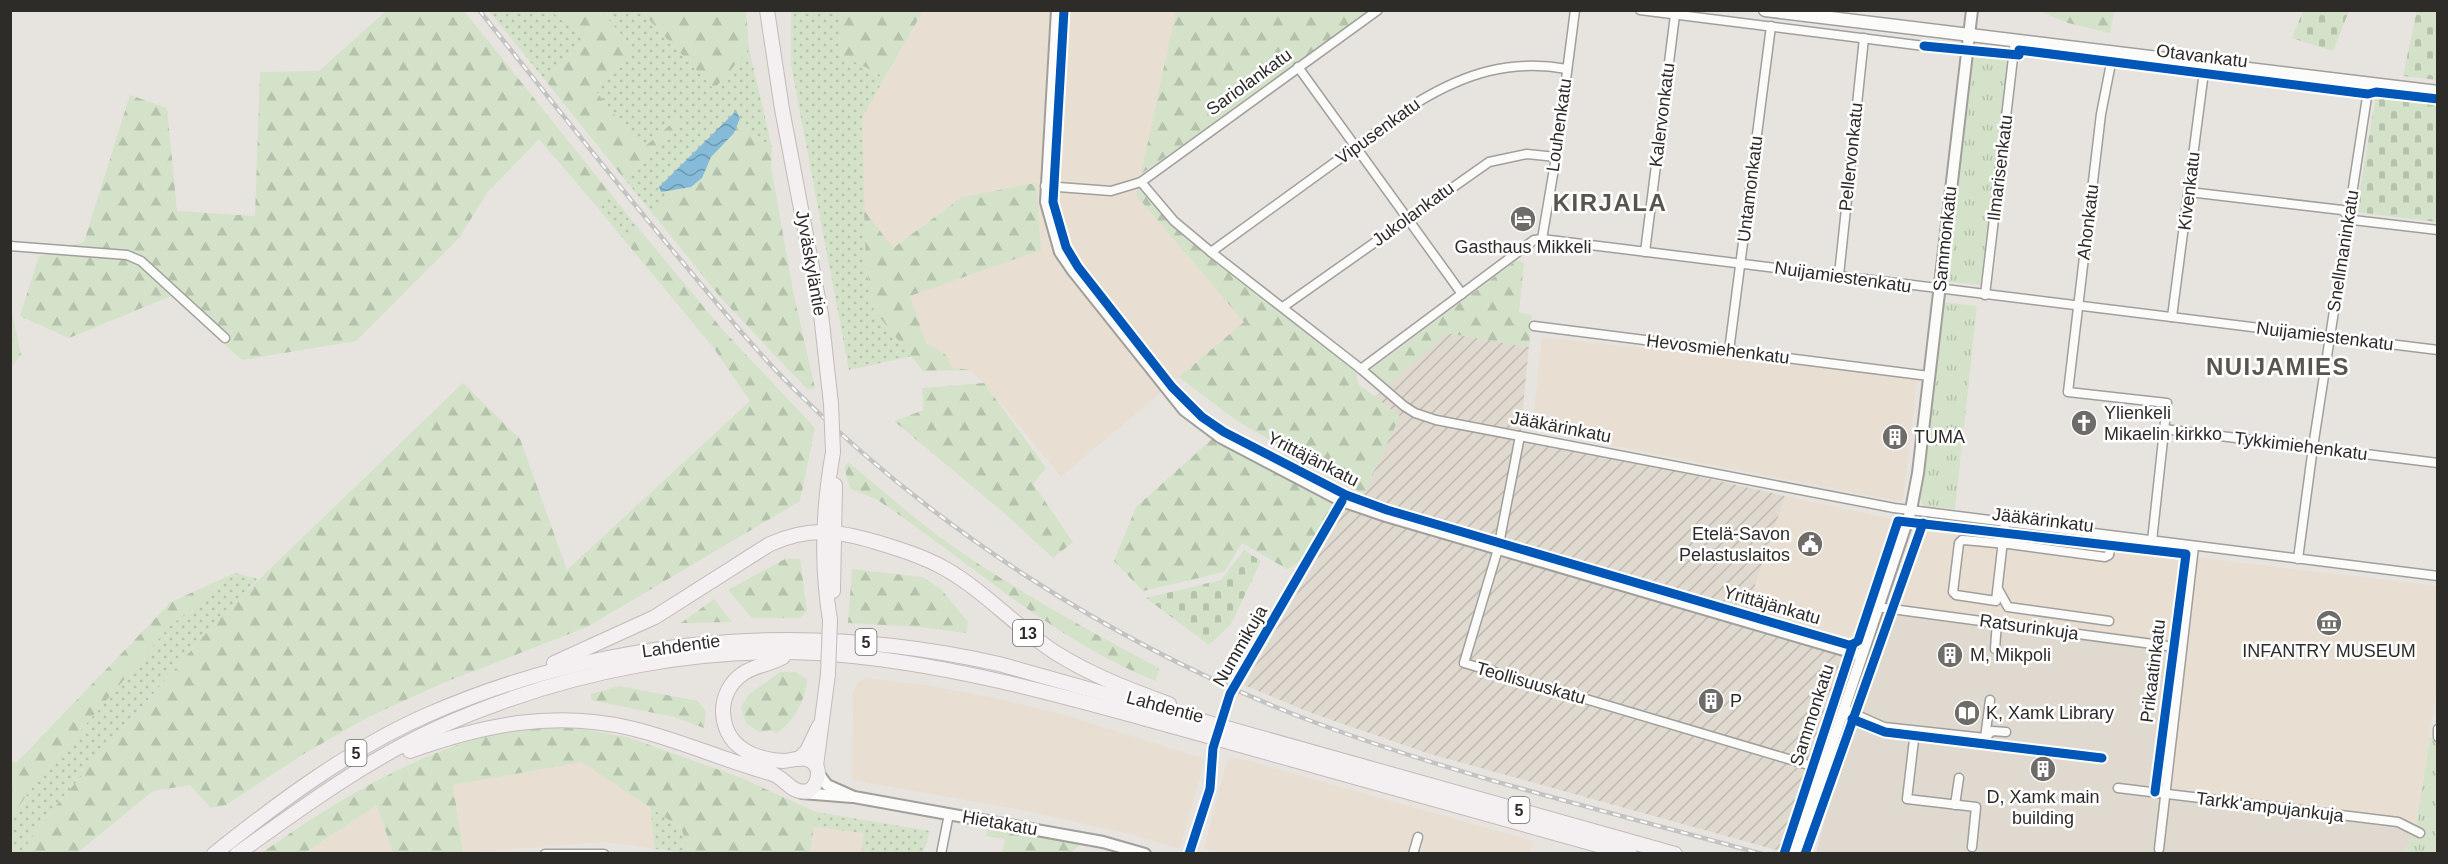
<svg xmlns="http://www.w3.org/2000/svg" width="2448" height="864" viewBox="0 0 2448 864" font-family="Helvetica,sans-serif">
	<defs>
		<pattern id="industrial-furrows" width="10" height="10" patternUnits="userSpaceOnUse" patternTransform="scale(1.5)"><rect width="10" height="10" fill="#dfd9cf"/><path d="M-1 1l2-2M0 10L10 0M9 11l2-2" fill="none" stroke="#c0bab2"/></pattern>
		<pattern id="grass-dots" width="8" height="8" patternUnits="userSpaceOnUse" patternTransform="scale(1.5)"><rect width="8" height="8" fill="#d3e2c8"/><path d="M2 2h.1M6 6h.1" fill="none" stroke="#b5c2ac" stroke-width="1.8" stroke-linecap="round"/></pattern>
		<pattern id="forest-firs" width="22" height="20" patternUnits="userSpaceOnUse" patternTransform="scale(1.5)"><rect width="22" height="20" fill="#d3e2c8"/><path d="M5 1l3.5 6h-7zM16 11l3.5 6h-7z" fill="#b5c2ac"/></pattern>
		<pattern id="cemetery-stones" width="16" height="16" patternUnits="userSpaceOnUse" patternTransform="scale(1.5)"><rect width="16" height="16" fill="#d3e2c8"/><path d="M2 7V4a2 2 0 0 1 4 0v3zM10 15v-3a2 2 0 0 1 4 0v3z" fill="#b5c2ac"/></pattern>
		<pattern id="park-tufts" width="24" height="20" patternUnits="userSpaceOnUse" patternTransform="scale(1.5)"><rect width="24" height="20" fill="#d3e2c8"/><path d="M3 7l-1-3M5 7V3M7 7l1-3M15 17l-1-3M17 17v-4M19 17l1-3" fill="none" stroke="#b5c2ac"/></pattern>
		<pattern id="water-waves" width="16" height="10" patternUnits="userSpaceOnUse" patternTransform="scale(1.5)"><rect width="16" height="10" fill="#85bbd8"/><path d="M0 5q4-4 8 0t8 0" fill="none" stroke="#6d98af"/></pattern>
	</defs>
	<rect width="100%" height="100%" fill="#e7e4e0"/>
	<g fill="#e8ded2">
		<polygon points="923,11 1176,11 1151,138 1136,195 1244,322 1061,477 984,383 970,370 952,368 946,355 926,343 909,296 1041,250 1036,184 962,197 892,248 864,210 862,118"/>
		<polygon points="1542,337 1917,378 1903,502 1532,430"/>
		<polygon points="1785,496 1893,519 1851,641 1747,608"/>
		<polygon points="1924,525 2437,586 2437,685 2415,834 2401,853 1816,854 1838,768 1878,653 1899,607"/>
		<polygon points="865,678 925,685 1000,699 1065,715 1205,759 1180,849 1134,835 1022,810 852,780 853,695 857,683"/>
		<polygon points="1238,758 1533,841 1529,854 1223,854 1204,848 1227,760"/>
		<polygon points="582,762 650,805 655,849 604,842 463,853 453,785"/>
		<polygon points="377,805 393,853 305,854"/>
		<polygon points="814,827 864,833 861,853 810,854"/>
	</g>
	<polygon fill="url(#industrial-furrows)" points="1447,333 1529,347 1520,436 1785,496 1742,624 1845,656 1780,851 1430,754 1314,714 1244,685 1345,510 1364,494 1399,416 1374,397"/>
	<polygon fill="#dfd9cf" points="1899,607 2172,640 2153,795 2402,827 2415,834 2401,854 1816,854 1838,768 1878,653"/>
	<g fill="url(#grass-dots)">
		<polygon points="489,11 551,11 585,40 545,80"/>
		<polygon points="607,11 641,11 714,89 749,49 772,147 737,125 653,214 622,176 634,172 681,125 678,118 642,149 594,89 635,50 603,14"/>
		<polygon points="791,11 841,11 839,54 885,77 862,118 866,265 874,310 912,356 849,370 791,65"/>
		<polygon points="610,193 639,229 625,241 598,208"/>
		<polygon points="235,573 258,579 192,649 52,810 21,853 11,853 10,817 34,785 169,627"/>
		<polygon points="650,805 681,829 690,853 655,849"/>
		<polygon points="816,812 930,831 923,853 861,854 864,833 814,827"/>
	</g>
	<g fill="url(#forest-firs)">
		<polygon points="386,11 464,11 610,193 598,208 539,139 487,193 459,238 356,341 242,360 171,296 69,338 20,316 39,256 84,242 130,95 167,108 177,211 255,216 260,72 319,71"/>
		<polygon points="551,11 607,11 604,15 635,50 594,89 642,149 678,118 681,125 634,172 622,176 545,80 585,40"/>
		<polygon points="641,11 746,11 749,49 714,89"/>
		<polygon points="841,11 841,10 923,11 885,77 839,54"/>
		<polygon points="1176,11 1374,11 1141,174"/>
		<polygon points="2039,11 2114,11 2110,33 2068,23"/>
		<polygon points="738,125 772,147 771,167 794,296 815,388 807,389 721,298 653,214"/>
		<polygon points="1036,183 1041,250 910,296 926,343 946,355 952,368 970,370 923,371 874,310 866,265 864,210 893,248 962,197"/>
		<polygon points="1138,188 1183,236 1357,373 1358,384 1400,416 1364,494 1237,421 1179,377 1244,322 1136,195"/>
		<polygon points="639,229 722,329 815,428 800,501 587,627 443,683 368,717 302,755 226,805 211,808 190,785 153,791 77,853 21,853 52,810 222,615 463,383 520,439 567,570 750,401 713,347 625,241"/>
		<polygon points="1517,260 1524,263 1519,312 1532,315 1529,347 1447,333 1387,386 1370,370"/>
		<polygon points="10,303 21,355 11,367 10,367"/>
		<polygon points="984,383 1046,468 1033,484 1073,542 1053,558 1003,512 894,421 924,410 922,388"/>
		<polygon points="1212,439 1333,504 1301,561 1287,569 1242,543 1224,572 1143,591 1114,561 1136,507"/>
		<path d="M848 462C890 497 931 533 977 563 1035 601 1097 635 1159 668L1156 681C1052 640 968 560 876 499L851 489 844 468Z"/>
		<polygon points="785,559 800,559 807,610 800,618 752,618 728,590"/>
		<polygon points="852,569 922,577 940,588 968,622 966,633 919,627 848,623"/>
		<polygon points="235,573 169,627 34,785 11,817 11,762 17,762 171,602"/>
		<polygon points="714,599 732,622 681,623"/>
		<path d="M780 672H795L807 679C806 699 794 723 776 733L771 730 759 732 746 723 741 707 748 695Z"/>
		<polygon points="619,686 698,701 706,712 704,728 674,717 591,700 591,694"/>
		<path d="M571 727 627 737 739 777 816 812 810 853H690L681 828 582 762 453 785 463 853H393L377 805 305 853 260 854C331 804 417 751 502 732 523 727 549 729 571 727Z"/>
		<polygon points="988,826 1082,843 1071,853 1002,853 1005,839 986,836"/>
	</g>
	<g fill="url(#cemetery-stones)">
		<polygon points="2417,10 2437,11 2437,80 2403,76"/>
		<polygon points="2303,11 2349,11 2333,51 2292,38"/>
		<polygon points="2376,96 2437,103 2437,222 2356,212"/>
		<polygon points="1244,550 1261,561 1231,624 1209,645 1146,598 1221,580"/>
	</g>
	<g fill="url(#park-tufts)">
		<polygon points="1972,53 2010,56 1982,285 1945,281"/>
		<polygon points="1943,302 1977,306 1955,509 1924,506 1919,498"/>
		<polygon points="2430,737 2437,742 2437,853 2401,854 2415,834"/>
	</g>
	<polygon fill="url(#water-waves)" points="736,111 740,118 734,133 711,157 702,178 691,187 661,192 659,187"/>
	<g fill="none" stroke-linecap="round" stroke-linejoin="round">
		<g stroke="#a19f9c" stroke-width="11">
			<g id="minor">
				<polyline points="1640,10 1924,46"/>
				<polyline points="2113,53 2101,114 2068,392 2167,403 2152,541"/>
				<polyline points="1298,67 1462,294"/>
				<polyline points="1141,182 1378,10"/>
				<polyline points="1045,186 1111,191 1141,182 1174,221 1211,252 1361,369 1404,406 1415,413 1436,420 1894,508 2438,576"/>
				<polyline points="2189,192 2342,210 2353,220 2438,230"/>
				<polyline points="1542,239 1556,157 1575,10"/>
				<polyline points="10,246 127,255 141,261 225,338"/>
				<path d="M1211 252 1418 102C1466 73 1511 59 1567 69"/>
				<polyline points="1645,252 1675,15"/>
				<polyline points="1839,275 1864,38"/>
				<polyline points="1985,295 2015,41"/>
				<polyline points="1283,307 1489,162 1527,154 1556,157"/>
				<polyline points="2172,317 2205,64"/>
				<polyline points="1534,326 1929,376"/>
				<polyline points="1729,351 1771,26"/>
				<polyline points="1361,369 1534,240 1542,239 2438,350"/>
				<polyline points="2164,429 2438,463"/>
				<polyline points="1520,436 1498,549 1464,663 1822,769"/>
				<path d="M2005 523 1996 601 1956 595 1953 592 1959 543 1962 540C1978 541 1993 543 2009 544L2105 557 2109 555 2112 536"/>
				<polyline points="2298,559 2313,447 2369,84"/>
				<polyline points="1998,589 2008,607 2109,621"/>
				<polyline points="1877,607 2182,648"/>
				<polyline points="1995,649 1997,622"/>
				<polyline points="1843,709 1884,727 1985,738 1992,731 2006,732"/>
				<polyline points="2438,729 2438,737"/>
				<polyline points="1915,731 1907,799 1976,807 1972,847"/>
				<polyline points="1985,738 1990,700"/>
				<polyline points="2118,788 2398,822 2420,833"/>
				<polyline points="1955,805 1959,778"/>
				<polyline points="2159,849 2194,546"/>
				<polyline points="545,854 604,854"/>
				<polyline points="941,854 949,814"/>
				<polyline points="1413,854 1418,837"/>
			</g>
		</g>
		<g stroke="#a19f9c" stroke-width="14">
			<g id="tertiary">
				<polyline points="1057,10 1046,202 1060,252 1073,271 1184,410 1220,437 1342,501 1386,516 1861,655"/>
				<polyline points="818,773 827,785 854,797 1103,842 1145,854"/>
				<polyline points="802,793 852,797"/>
				<polyline points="1795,854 1911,510 1918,473 1972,10"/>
			</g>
		</g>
		<g stroke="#a19f9c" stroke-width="15">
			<polyline id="secondary" points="1765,10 2438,92"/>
		</g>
		<g stroke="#c3baba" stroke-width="16">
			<g id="trunk">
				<polyline points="767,10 782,109 821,314 831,404"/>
				<polyline points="833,591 835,485"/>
				<path d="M830 620C821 565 823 507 833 452"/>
				<path d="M554 663 655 617 770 544C810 527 835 530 876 542 899 549 922 556 944 568 985 591 1017 628 1056 653 1091 675 1130 690 1169 704"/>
				<path d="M410 751C483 725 553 710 630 728 677 739 723 760 770 773 786 777 790 795 809 791 820 783 823 763 806 759 799 757 790 761 783 761 752 759 724 746 723 711 723 697 730 683 741 675 753 665 770 665 783 657"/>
				<polyline points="799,759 807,751 819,726"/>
				<polyline points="816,766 828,674"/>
				<path d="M214 854C279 802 350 749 427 715 608 636 807 620 999 664L1675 854"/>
				<path d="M237 854C301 808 365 761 437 728 564 671 713 641 853 656 970 668 1084 702 1197 733 1341 773 1486 814 1630 854"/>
			</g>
		</g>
		<use href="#minor" stroke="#fbfbfa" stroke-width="8"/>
		<use href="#tertiary" stroke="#fbfbfa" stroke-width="10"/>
		<use href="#secondary" stroke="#fbfbfa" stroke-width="12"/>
		<use href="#trunk" stroke="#f4eff0" stroke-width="14"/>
		<g stroke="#c3c3c2" stroke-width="4.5">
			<path id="rail" d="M479 10C547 95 614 181 684 264 720 307 755 350 794 389 935 530 1113 643 1298 716 1448 774 1607 811 1762 854"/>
		</g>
		<use href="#rail" stroke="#fff" stroke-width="2" stroke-dasharray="7" stroke-linecap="butt"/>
		<g stroke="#c3baba" stroke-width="16" stroke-linecap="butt">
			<g id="trunk-bridge">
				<polyline points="831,404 833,452"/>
				<polyline points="828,674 830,620"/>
			</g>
		</g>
		<use href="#trunk-bridge" stroke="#f4eff0" stroke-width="14"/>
		<g stroke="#fff" stroke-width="13">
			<g id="cycleway">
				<polyline points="1064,10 1053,202 1066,247 1078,267 1172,387 1202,417 1224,432 1346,495 1387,510 1849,645 1853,644"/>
				<polyline points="1924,46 2019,55 2019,50 2368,94 2376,92 2438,99"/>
				<polyline points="1852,719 1885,732 2102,758"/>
				<polyline points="1189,854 1210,789 1213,748 1230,694 1342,501"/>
				<polyline points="1784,854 1853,644 1858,641 1898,521 2186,554 2155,792"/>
				<polyline points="1805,854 1923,523"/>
			</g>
		</g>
		<use href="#cycleway" stroke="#0057b8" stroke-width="9"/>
	</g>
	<defs>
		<g id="hotel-disc" transform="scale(1.35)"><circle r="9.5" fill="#6e6c69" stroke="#fff"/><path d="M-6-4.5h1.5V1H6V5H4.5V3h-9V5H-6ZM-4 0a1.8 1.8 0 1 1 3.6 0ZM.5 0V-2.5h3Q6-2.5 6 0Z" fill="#fff"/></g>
		<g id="church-disc" transform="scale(1.35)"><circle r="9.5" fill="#6e6c69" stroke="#fff"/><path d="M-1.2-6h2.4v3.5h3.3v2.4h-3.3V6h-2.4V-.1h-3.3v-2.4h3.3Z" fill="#fff"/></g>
		<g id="building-disc" transform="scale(1.35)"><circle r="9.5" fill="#6e6c69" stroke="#fff"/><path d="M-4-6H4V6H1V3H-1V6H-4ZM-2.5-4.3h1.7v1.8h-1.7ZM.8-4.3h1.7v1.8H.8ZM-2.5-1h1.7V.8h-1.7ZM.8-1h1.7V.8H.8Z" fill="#fff"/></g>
		<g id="civic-disc" transform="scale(1.35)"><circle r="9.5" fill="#6e6c69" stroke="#fff"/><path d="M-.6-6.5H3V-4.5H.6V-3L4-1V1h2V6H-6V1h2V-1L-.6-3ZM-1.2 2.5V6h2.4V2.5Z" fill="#fff"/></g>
		<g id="museum-disc" transform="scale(1.35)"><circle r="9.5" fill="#6e6c69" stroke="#fff"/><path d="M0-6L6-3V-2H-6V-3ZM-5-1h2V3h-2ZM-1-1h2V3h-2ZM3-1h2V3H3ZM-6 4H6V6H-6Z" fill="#fff"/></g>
		<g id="library-disc" transform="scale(1.35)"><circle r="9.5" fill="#6e6c69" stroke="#fff"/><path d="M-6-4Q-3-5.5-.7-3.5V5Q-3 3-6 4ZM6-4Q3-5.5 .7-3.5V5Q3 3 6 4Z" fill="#fff"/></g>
	</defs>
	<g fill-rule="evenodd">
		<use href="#hotel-disc" x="1523" y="219"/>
		<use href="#church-disc" x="2084" y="423"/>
		<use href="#building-disc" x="1895" y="437"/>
		<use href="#civic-disc" x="1810" y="544"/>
		<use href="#museum-disc" x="2329" y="623"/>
		<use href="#building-disc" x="1950" y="655"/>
		<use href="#building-disc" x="1711" y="701"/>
		<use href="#library-disc" x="1967" y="713"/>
		<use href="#building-disc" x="2043" y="769"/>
	</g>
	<g text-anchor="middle" stroke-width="5" stroke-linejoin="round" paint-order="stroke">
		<g fill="#fff" stroke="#6c6b69" stroke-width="1.5">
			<rect x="1013" y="620" width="30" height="26" rx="4.5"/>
			<rect x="855.5" y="629" width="21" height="26" rx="4.5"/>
			<rect x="345.5" y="740" width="21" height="26" rx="4.5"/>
			<rect x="1508.5" y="797" width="21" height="26" rx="4.5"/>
		</g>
		<g font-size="16" font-weight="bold" fill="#2d2c29">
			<text x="1028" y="639">13</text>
			<text x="866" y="648">5</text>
			<text x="356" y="759">5</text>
			<text x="1519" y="816">5</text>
		</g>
		<g font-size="18" fill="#2d2c29" stroke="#fff">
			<text transform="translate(2202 56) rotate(7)" y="6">Otavankatu</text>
			<text transform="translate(1249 82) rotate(-36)" y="6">Sariolankatu</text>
			<text transform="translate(1662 115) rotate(-83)" y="6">Kalervonkatu</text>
			<text transform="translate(1559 125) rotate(-82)" y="6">Louhenkatu</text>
			<text transform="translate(1378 131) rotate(-36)" y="6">Vipusenkatu</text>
			<text transform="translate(1851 157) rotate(-84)" y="6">Pellervonkatu</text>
			<text transform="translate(2000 168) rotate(-83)" y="6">Ilmarisenkatu</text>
			<text transform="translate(1750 189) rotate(-83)" y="6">Untamonkatu</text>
			<text transform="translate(2189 191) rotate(-83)" y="6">Kivenkatu</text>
			<text transform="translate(1413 214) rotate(-36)" y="6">Jukolankatu</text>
			<text transform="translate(2088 222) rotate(-83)" y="6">Ahonkatu</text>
			<text transform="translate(1945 239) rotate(-84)" y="6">Sammonkatu</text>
			<text transform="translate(2343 251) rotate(-81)" y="6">Snellmaninkatu</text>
			<text transform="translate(811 263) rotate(80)" y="6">Jyväskyläntie</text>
			<text transform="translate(1843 277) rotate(8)" y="6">Nuijamiestenkatu</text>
			<text transform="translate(2325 336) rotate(7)" y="6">Nuijamiestenkatu</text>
			<text transform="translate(1718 349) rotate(7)" y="6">Hevosmiehenkatu</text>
			<text transform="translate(1561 427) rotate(11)" y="6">Jääkärinkatu</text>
			<text transform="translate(2301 446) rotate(7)" y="6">Tykkimiehenkatu</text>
			<text transform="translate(1313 459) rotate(27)" y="6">Yrittäjänkatu</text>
			<text transform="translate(2043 520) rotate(7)" y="6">Jääkärinkatu</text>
			<text transform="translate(1772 605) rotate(16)" y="6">Yrittäjänkatu</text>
			<text transform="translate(2029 627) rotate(8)" y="6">Ratsurinkuja</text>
			<text transform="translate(681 646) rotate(-8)" y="6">Lahdentie</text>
			<text transform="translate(1240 646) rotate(-60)" y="6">Nummikuja</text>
			<text transform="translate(2153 671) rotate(-83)" y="6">Prikaatinkatu</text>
			<text transform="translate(1531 683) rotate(16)" y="6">Teollisuuskatu</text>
			<text transform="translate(1165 707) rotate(15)" y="6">Lahdentie</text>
			<text transform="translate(1812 715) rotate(-72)" y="6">Sammonkatu</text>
			<text transform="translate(2270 807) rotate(7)" y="6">Tarkk'ampujankuja</text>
			<text transform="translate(1000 823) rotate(10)" y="6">Hietakatu</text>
		</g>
		<g font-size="18" fill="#2d2c29" stroke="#fff" text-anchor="start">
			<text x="1523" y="253" text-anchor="middle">Gasthaus Mikkeli</text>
			<text x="2104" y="419">Ylienkeli<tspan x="2104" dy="21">Mikaelin kirkko</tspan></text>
			<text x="1914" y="443">TUMA</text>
			<text x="1790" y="540" text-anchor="end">Etelä-Savon<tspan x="1790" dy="21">Pelastuslaitos</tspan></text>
			<text x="2329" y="657" text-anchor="middle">INFANTRY MUSEUM</text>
			<text x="1970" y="661">M, Mikpoli</text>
			<text x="1730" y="707">P</text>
			<text x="1986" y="719">K, Xamk Library</text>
			<text x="2043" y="803" text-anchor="middle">D, Xamk main<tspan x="2043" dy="21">building</tspan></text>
		</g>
		<g font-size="24" font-weight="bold" letter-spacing="1.5" fill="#59554e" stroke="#fff">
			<text x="1610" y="211">KIRJALA</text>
			<text x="2278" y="375">NUIJAMIES</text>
		</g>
	</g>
	<rect width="2448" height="864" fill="none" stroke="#2d2c29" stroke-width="24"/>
</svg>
